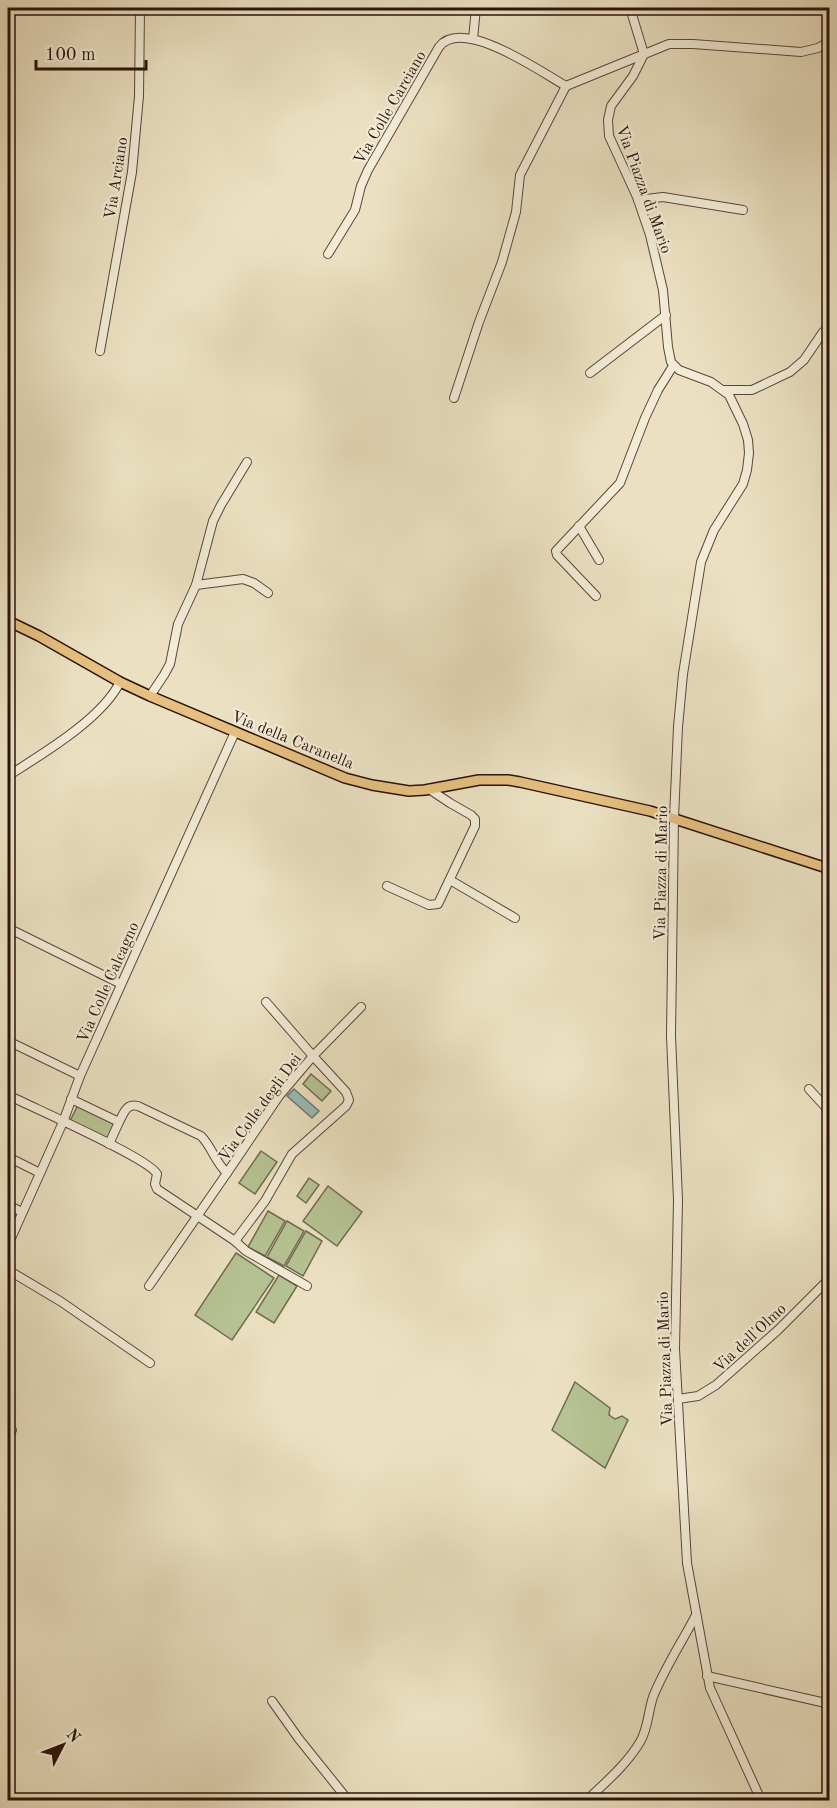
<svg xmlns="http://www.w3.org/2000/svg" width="837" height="1808" viewBox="0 0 837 1808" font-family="'Old Standard TT',serif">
	<rect width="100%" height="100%" fill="#ebe1c2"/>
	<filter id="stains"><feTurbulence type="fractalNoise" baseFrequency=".00333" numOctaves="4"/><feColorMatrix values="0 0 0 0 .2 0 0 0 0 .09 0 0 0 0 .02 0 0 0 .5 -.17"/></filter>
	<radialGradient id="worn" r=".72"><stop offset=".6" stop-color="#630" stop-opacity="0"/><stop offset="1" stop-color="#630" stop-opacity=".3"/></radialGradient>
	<g fill="#b6c394" stroke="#706b4f" stroke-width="1.5">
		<polygon points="311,1074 331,1091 322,1101 303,1084"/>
		<polygon points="78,1105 117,1124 108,1141 69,1123"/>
		<polygon points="261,1151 277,1162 255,1194 239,1183"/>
		<polygon points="309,1178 319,1185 306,1203 297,1196"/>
		<polygon points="328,1186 362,1212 337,1246 303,1221"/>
		<polygon points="268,1211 285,1221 265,1256 248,1247"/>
		<polygon points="287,1221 304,1231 284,1266 267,1257"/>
		<polygon points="306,1231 322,1241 303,1276 286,1266"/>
		<polygon points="236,1253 274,1278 232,1340 195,1315"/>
		<polygon points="279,1275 297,1286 274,1323 256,1312"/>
		<polygon points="575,1382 610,1408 609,1415 615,1419 622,1416 628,1420 605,1468 552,1430"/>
	</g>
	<polygon fill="#99bcb8" stroke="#6d7872" stroke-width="1.5" points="294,1089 319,1111 312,1118 287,1096"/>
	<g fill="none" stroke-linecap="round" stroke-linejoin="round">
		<g stroke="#5b4638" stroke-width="10">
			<g id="minor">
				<polyline points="630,8 644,54 633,76 611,106 608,120 609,136 637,197 650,235 663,290 668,347 671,362 679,370 711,382 729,395 743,424 748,440 749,453 747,470 743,484 714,530 701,562 683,674 678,727 674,818 671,1036 678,1200 675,1349 687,1563 710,1688 761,1800"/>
				<polyline points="473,39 476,8"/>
				<polyline points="638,200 663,197 743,210"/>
				<path d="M328 254 355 210 361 186 368 170 439 47C462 16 541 72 566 86L669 44H693L801 52 818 48 830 41"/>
				<polyline points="100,351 132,172 139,96 140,8"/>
				<polyline points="590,373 666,315"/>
				<polyline points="723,390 752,390 790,372 804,360 823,332 830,328"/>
				<polyline points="454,398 479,322 502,262 516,212 520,175 566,86"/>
				<polyline points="8,440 8,444"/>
				<polyline points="579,526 599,560"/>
				<polyline points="196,585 243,579 254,583 268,593"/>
				<polyline points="596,596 557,555 556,551 620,483 645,418 658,390 673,366"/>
				<polyline points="150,696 164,675 170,664 178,624 196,585 213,521 221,505 247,462"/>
				<path d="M8 776C42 754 102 719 120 682"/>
				<polyline points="450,880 515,918"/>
				<polyline points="387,886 429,905 438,904 475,826 475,819 471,815 450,803 429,789"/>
				<polyline points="8,928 121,984"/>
				<polyline points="266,1002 313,1056 361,1007"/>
				<polyline points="8,1041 80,1076"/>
				<polyline points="809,1089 830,1112"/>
				<path d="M8 1095C31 1107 149 1158 157 1174L155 1184 157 1189 235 1241 265 1201 292 1154 346 1106 349 1100 346 1092 313 1056 279 1096 227 1173C215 1162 212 1147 201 1136L138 1106C126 1103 124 1113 119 1122L71 1099"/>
				<polyline points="109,1144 119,1122"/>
				<polyline points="8,1157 40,1173"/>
				<polyline points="8,1205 22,1212"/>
				<polyline points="235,1241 246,1251 307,1286"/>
				<polyline points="8,1245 63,1122 80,1076 235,732"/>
				<polyline points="8,1270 60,1301 150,1363"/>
				<polyline points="149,1286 227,1173"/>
				<polyline points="678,1399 698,1396 716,1385 778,1330 830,1278"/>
				<polyline points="8,1427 12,1430"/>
				<polyline points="707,1676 830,1704"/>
				<polyline points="272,1701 299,1739 348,1800"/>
				<path d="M587 1800C606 1782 627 1764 640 1742 648 1729 648 1712 653 1697 664 1669 682 1642 696 1615"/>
			</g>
		</g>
		<g stroke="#2b130a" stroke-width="12">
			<polyline id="major" points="8,621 39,636 120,682 150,696 345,778 372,785 409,791 425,790 479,780 508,780 520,782 650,811 830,869"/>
		</g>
		<use href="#minor" stroke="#f2ecd7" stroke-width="8"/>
		<use href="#major" stroke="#e6c081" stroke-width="9"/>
	</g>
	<g text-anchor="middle" stroke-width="4.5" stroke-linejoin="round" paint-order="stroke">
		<g font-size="16" fill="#2b130a" stroke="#f2ecd7">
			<text transform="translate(389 107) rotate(-60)" y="6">Via Colle Carciano</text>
			<text transform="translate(115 178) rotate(-81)" y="6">Via Arciano</text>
			<text transform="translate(645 189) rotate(70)" y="6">Via Piazza di Mario</text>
			<text transform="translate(293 739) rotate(22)" y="6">Via della Caranella</text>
			<text transform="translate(660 873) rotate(-89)" y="6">Via Piazza di Mario</text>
			<text transform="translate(107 982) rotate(-66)" y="6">Via Colle Calcagno</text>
			<text transform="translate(259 1107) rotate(-54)" y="6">Via Colle degli Dei</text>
			<text transform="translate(749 1337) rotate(-43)" y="6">Via dell'Olmo</text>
			<text transform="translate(664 1359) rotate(-92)" y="6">Via Piazza di Mario</text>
		</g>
	</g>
	<rect width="837" height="1808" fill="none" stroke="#ebe1c2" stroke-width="30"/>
	<rect x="9" y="9" width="819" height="1790" fill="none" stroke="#2b130a" stroke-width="3"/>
	<rect x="15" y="15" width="807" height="1778" fill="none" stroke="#2b130a" stroke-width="1.5"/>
	<g transform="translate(63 1745) rotate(48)" stroke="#f2ecd7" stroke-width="4.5" paint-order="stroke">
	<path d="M0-4.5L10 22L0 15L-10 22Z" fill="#2b130a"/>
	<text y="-9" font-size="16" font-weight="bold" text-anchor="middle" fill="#2b130a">N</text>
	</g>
	<path d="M36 60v9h110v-9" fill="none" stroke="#2b130a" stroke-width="3"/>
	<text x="45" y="60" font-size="18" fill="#2b130a" stroke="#f2ecd7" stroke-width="4.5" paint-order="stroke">100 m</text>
	<rect width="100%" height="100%" filter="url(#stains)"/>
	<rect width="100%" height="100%" fill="url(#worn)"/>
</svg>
